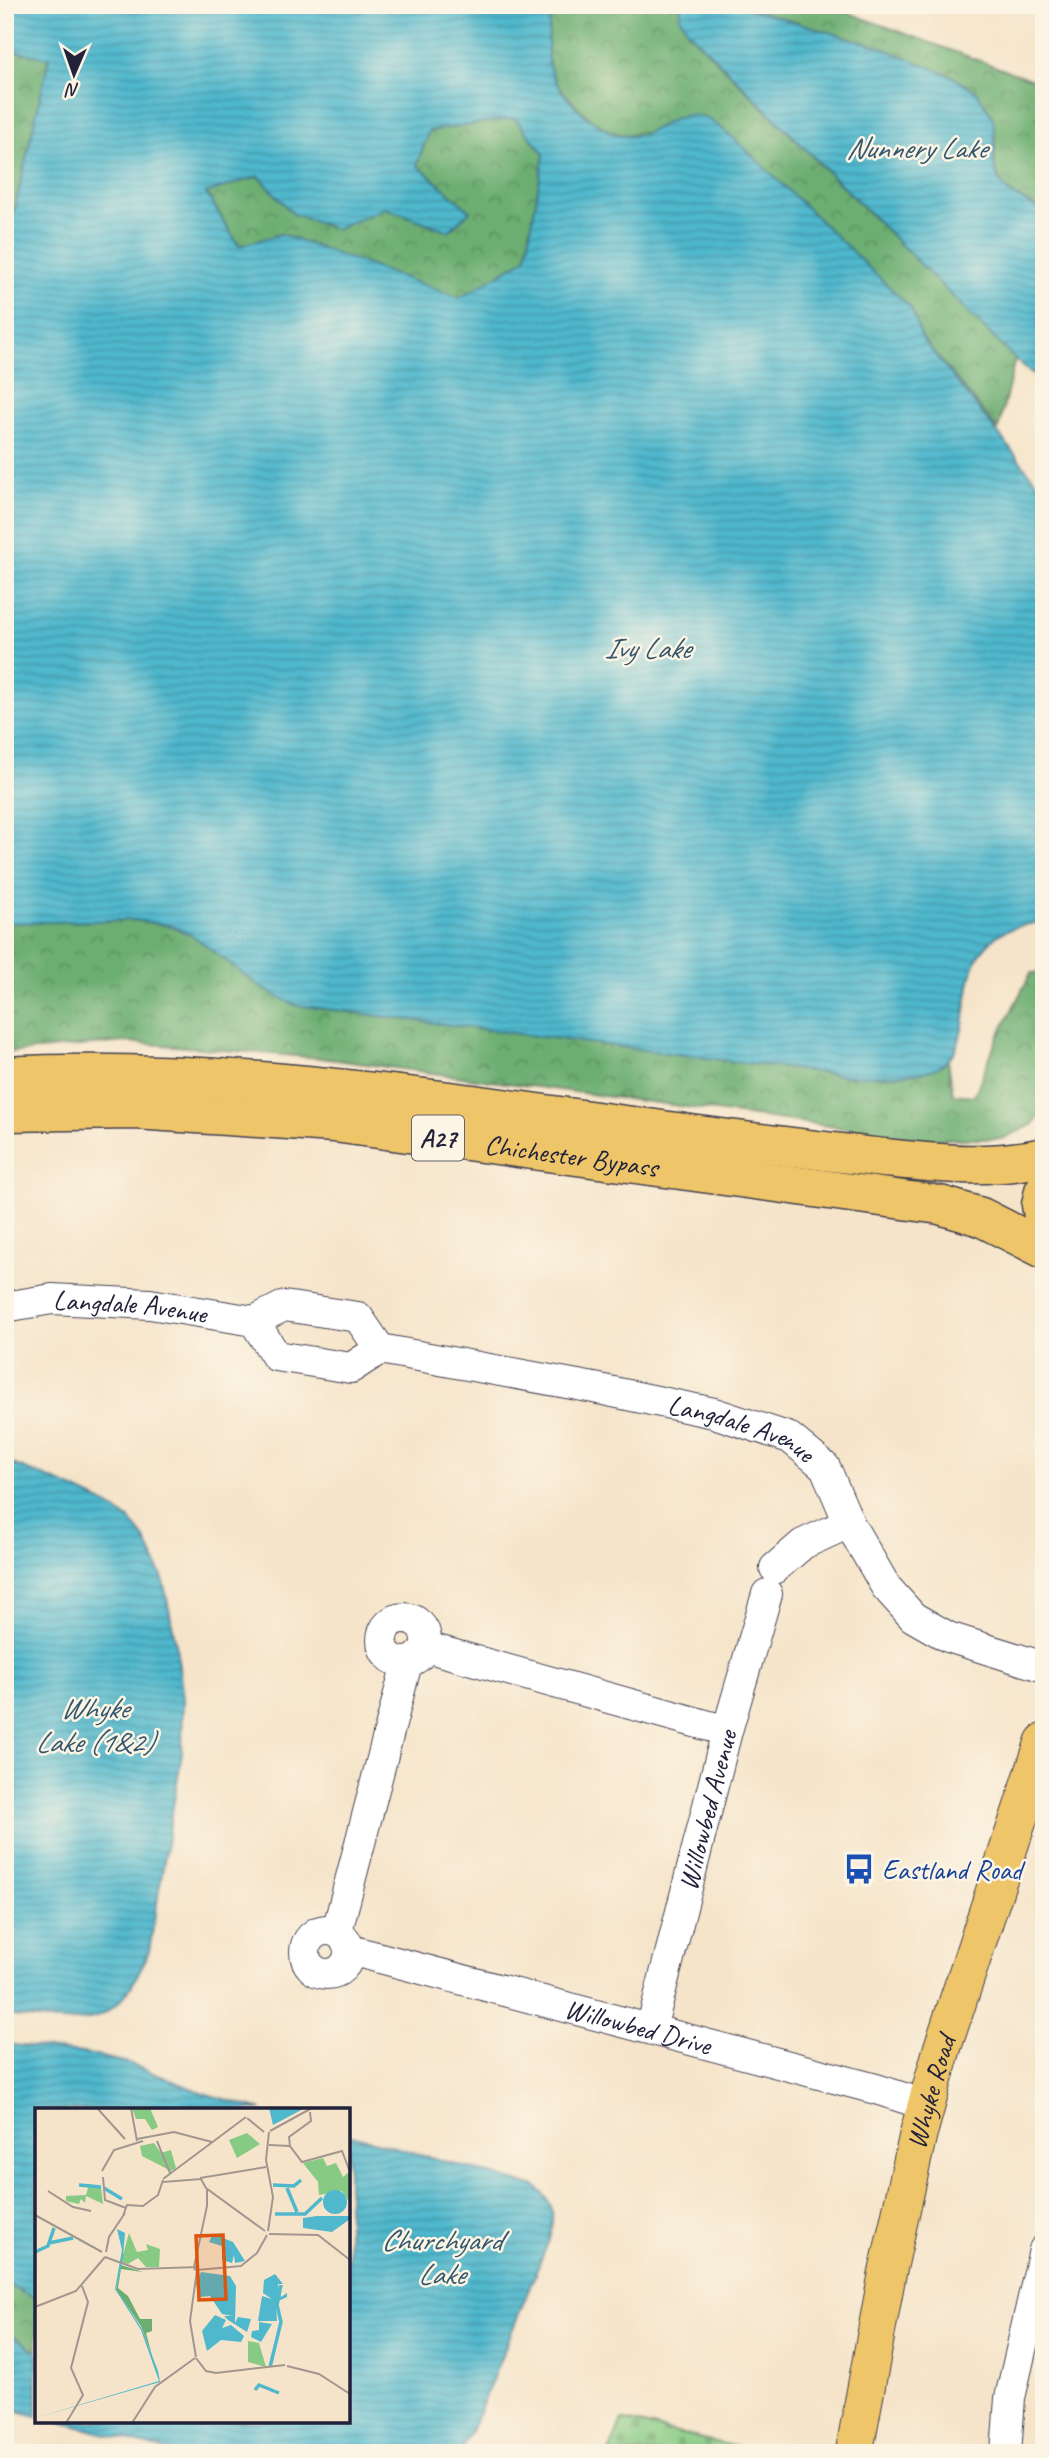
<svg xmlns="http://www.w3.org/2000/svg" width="1049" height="2458" viewBox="0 0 1049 2458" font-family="Caveat,sans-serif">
	<defs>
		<pattern id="forest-crowns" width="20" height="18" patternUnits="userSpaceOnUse" patternTransform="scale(1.75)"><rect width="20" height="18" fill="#6cae71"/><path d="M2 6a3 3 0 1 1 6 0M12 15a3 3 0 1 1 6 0" fill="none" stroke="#588d5e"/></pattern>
		<pattern id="cemetery-stones" width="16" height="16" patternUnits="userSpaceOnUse" patternTransform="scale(1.75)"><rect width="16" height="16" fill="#86ca83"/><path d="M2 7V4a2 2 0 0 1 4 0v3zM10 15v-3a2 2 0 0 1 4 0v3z" fill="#73ad72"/></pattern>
		<pattern id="water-rules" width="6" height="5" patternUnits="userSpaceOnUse" patternTransform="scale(1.75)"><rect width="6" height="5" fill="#4fb8cd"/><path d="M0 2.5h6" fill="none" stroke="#4195a8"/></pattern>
	</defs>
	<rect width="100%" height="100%" fill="#fcf5e5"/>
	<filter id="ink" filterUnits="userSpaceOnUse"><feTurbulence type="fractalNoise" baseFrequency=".0143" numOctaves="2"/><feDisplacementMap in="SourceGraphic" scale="14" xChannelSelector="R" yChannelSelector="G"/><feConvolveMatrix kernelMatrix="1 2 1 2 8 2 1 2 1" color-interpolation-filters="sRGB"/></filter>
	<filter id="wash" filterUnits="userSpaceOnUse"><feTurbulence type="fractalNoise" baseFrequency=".00686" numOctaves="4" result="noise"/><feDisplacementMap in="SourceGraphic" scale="28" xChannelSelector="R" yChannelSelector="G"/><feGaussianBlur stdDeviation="1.57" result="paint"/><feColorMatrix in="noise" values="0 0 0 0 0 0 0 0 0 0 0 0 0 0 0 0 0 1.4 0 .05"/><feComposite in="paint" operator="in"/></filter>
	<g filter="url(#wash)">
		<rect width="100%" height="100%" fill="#f5e4c9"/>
		<g fill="url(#forest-crowns)" stroke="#476856" stroke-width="2">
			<path d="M550 5H681L688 32 1015 359 998 430 922 338 911 308 675 118C633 148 603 136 572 101 561 89 553 81 549 65 544 47 551 24 550 5Z"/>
			<path d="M733 5H827L1044 84V212C1029 201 1010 197 1000 181 994 171 994 161 995 150 996 109 984 96 951 76L765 13Z"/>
			<polygon points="5,49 49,57 14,212 5,212"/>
			<polygon points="515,118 544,154 526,259 460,298 281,234 239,246 206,192 259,176 293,214 336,229 385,208 449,231 470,211 417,165 429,131"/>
			<path d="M135 920 172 926 192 935 295 1005 848 1076C881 1076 918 1078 948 1061L953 1094 974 1096 997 1039 1031 973H1044V1110L1032 1125 1002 1139H925L321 1058 125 1042 5 1053V923Z"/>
			<polygon points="5,2278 10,2286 37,2299 37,2352 5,2330"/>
		</g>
		<polygon fill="url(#cemetery-stones)" stroke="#54765f" stroke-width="2" points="622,2420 762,2453 609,2453"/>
		<g fill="url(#water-rules)" stroke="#386d84" stroke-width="2" fill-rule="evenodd">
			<path d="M5 5H550C551 23 547 42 548 59 549 87 596 133 624 136 650 139 670 115 690 115 709 115 722 129 736 140L911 308 922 338 1044 491V921C1031 924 1014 926 1003 932 992 938 979 952 975 964 961 995 972 1055 934 1069 910 1077 873 1076 848 1076L295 1005 263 989 192 935 172 926 135 920 5 923V212H14L49 58 5 49ZM515 118 544 154 526 258 460 298 281 234 239 246 206 193 259 176 293 214 336 229 385 208 449 231 470 211 417 165 429 131Z"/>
			<polygon points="681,5 733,5 764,13 877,46 951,76 976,91 993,118 995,135 994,165 998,179 1009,193 1044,212 1044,375 1032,373 1015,359 688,31 680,17"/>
			<path d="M5 1461 68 1486 106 1504 130 1520 145 1539 163 1579 176 1644 183 1698 182 1753 149 1951C115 2034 84 2025 5 2015Z"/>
			<polygon points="5,2044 82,2053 128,2063 203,2093 262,2110 37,2110 37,2299 10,2286 5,2278"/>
			<path d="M348 2134 536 2187C556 2202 554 2217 549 2240L472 2429 460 2453H177L57 2421H348Z"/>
			<polygon points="5,2330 37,2352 37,2416 5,2408"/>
		</g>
	</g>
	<g filter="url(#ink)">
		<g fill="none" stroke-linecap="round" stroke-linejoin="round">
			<g stroke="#423f50" stroke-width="32">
				<g id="minor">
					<path id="s1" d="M5 1307 52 1299 150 1304 254 1321 276 1356 351 1368 380 1349 594 1388 714 1413 790 1438 825 1467 849 1523 886 1587 913 1617 948 1637 1044 1667"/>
					<polyline points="254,1321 284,1306 358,1317 380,1349"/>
					<polyline points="775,1568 803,1544 849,1523"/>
					<circle cx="404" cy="1640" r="22"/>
					<polyline points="426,1647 727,1731"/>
					<circle cx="327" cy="1952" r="22"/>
					<polyline points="337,1931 407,1663"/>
					<path id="s2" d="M350 1950 876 2089 926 2105"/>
					<path id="s3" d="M651 2029 727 1731 767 1594"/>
					<polyline points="1006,2453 1010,2398 1044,2250"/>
				</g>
			</g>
			<g stroke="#423f50" stroke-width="39">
				<g id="major">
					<path id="s4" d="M854 2453 887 2275 918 2135 942 2049 1044 1742"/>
				</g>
			</g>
			<g stroke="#423f50" stroke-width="41">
				<g id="highway">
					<path d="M5 1076C235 1064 464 1104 691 1134 752 1142 814 1150 875 1157 935 1163 984 1170 1044 1157"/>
					<path id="s5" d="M5 1112 135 1110 334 1123 940 1205 981 1217 1044 1249"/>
					<polyline points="1044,1191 1041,1205 1044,1222"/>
				</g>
			</g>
			<use href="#minor" stroke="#fff" stroke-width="30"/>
			<use href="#major" stroke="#eec569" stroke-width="37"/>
			<use href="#highway" stroke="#eec569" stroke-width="38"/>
		</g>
	</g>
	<defs>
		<g id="bus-bare" transform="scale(2.415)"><path d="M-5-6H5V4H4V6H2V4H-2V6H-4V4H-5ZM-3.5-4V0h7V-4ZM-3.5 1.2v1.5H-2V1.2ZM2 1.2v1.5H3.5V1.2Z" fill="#1a4fb4" stroke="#fcf5e5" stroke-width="2.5" paint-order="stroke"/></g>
	</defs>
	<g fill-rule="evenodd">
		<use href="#bus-bare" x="859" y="1869"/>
	</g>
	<g text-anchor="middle" stroke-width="5" stroke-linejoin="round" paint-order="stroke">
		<rect fill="#fcf5e5" stroke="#63616e" stroke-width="2" x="412" y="1115.5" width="52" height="45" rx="5"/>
		<g font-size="26" font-weight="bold" fill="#22223b">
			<text x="438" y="1147">A27</text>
		</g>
		<g font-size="28" fill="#22223b" stroke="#fcf5e5">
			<text dy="10" stroke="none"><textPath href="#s5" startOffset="569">Chichester Bypass</textPath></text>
			<text dy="10" stroke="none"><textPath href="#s1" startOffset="126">Langdale Avenue</textPath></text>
			<text dy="10" stroke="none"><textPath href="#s1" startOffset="774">Langdale Avenue</textPath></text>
			<text dy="10" stroke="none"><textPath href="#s3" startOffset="226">Willowbed Avenue</textPath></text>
			<text dy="10" stroke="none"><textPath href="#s2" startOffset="298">Willowbed Drive</textPath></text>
			<text dy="10" stroke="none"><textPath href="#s4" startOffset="369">Whyke Road</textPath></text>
		</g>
		<g font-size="28" fill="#164399" stroke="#fcf5e5" text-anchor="start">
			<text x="882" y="1879">Eastland Road</text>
		</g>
		<g font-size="30" font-style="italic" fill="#32566e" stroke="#fcf5e5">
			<text x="916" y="158">Nunnery Lake</text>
			<text x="647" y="658">Ivy Lake</text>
			<text x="94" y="1718">Whyke<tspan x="94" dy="34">Lake (1&amp;2)</tspan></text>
			<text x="441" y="2250">Churchyard<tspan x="441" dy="34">Lake</tspan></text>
		</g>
	</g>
	<g transform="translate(35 2108)">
		<rect width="315" height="315" fill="#f5e4c9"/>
		<path d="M288 50 292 58 301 55 308 69 314 64 315 95 307 83 284 87 283 74 268 55Z" fill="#86ca83"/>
		<path d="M86 157 108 164 86 161 83 180 93 188 105 211H117V223L111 225 117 247 106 218 81 182Z" fill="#6cae71"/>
		<path d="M212 25 225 36 202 50 194 32Z" fill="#86ca83"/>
		<path d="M97 0H115L123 19 117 22 110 11H101ZM119 35 126 45 136 42 141 60 136 63 107 48 105 38ZM54 76 66 79 68 96 51 88 50 95 46 91 44 96 31 93V88L51 87ZM94 125 102 144 113 142 111 136 125 141 124 159H111L103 150 93 156 86 154ZM213 233 224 235 231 259 213 254Z" fill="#86ca83"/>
		<path d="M234 0H270L238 17ZM288 94a12 12 0 1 1 24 0a12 12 0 1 1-24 0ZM282 108H314L315 111 297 124 268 120V110ZM82 121 90 125 88 149 81 181 107 221 123 263 125 274 0 310 124 273 106 222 80 181 87 142ZM178 126 198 134 210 153 200 155 199 147 197 155 187 152V138L174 134ZM166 164 195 168 201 178 200 215 203 209 216 211 212 224 193 212 189 208H197L187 206 175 188 165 189 161 175ZM240 166 248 176H243L246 189 252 185V189L241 194 242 213H223L227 188 237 191 228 185 229 172ZM180 207 191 212 187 220 196 217 209 228 206 234 186 232 172 243 167 223ZM224 214 237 216 226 234 216 229 217 223 224 222Z" fill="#4fb8cd"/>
		<path fill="none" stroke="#4fb8cd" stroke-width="3.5" d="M44 77 66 79M238 77 259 78 266 72M69 80 87 91M252 80 262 104M240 106H270L287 90M14 135 38 130M0 144 13 138 19 120M235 259 246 214 242 197 246 177M220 282 224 277 244 285"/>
		<path fill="none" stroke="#a19690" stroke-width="2" d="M62 0 90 31M96 0 102 33M275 4 276 13 254 29 255 38 267 54 307 43 315 64M212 10 229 24M235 23 277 0M102 31 139 24 177 34M122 33 135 65M234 37 255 38M67 63 79 42 108 33M68 69 70 92 91 100M165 70 231 59M128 71 211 9M128 74 166 71 171 80 230 123M13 83 38 99 56 103M0 107 67 144M88 108 92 97 108 98 123 87 128 72M233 123 238 89 231 52 234 24M234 126 283 127 315 152M71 144 74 129 90 105M70 149 103 161 162 159 159 162M159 159 172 98V81M162 162 206 158 222 145 232 127M0 199 41 183 70 149M161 249 155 213 162 162M161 250 171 263 181 265 250 257M252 258 284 266 315 286M31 315 48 287 36 260 53 194 47 178M97 315 120 279 160 250"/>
		<path fill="#de560e" fill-opacity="0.15" stroke="#de560e" stroke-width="3.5" d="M188 127 191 191 164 192 161 128Z"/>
		<rect width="315" height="315" fill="none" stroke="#22223b" stroke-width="3.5"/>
	</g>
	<rect width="1049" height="2458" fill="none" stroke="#fcf5e5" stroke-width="28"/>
	<g transform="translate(74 74) rotate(182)" stroke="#fcf5e5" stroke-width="5" paint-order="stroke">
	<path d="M0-5L12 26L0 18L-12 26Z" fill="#22223b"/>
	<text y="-10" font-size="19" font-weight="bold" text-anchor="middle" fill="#22223b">N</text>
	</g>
</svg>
